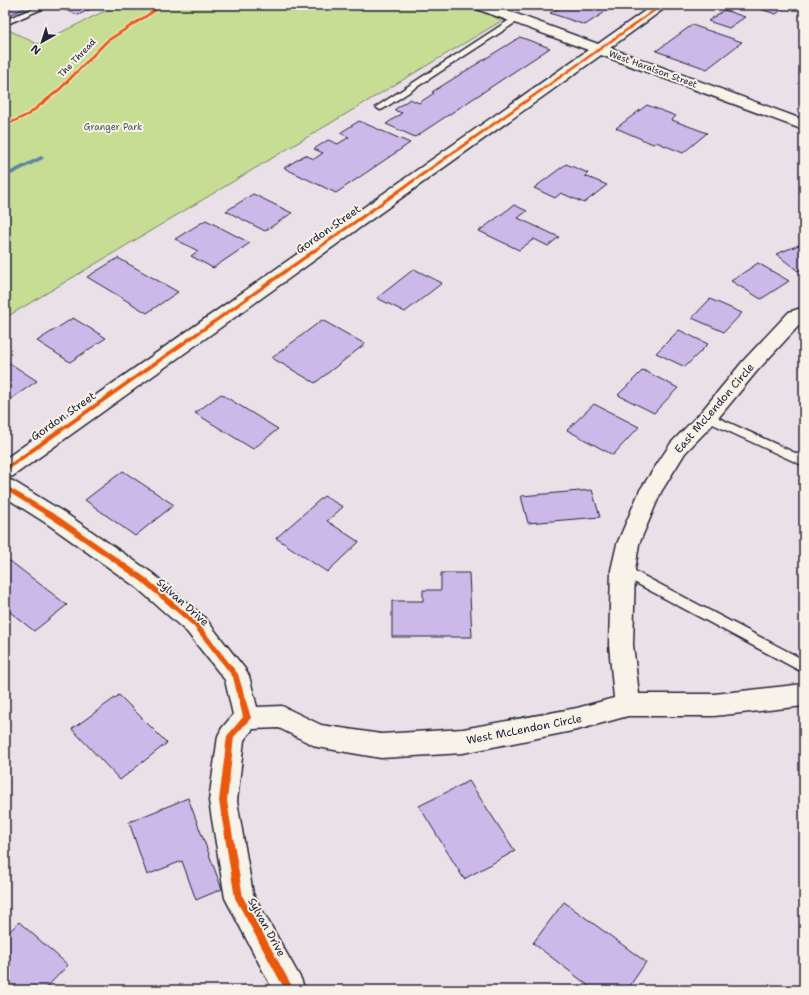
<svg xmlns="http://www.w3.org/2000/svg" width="809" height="995" viewBox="0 0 809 995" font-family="'Shantell Sans',sans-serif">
	<rect width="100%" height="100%" fill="#eae1e8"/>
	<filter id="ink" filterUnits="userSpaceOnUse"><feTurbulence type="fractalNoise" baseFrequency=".025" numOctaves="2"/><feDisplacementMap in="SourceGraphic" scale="8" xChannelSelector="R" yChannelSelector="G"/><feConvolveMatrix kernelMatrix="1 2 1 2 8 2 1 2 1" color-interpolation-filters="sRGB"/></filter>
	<g filter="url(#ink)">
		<polygon fill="#c6dd93" stroke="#748067" points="109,5 463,5 503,20 5,318 5,32 9,30 37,44 113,7"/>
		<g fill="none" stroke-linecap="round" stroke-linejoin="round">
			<polygon fill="#5e83a2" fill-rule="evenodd" points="41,156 44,158 43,159 5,178 5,174"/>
		</g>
		<g fill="#ccb8e9" stroke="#22223b">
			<polygon points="5,5 32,5 5,17"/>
			<polygon points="76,5 86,5 93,8 78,15 65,10"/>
			<polygon points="563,5 616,5 585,25 550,13"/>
			<polygon points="747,5 788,5 776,14"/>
			<polygon points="724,10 745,17 729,28 708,21"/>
			<polygon points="692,25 742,42 707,69 656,51"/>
			<polygon points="520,37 550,48 415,137 386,124 402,113 394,110 410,99 419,103 434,93 432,92"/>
			<polygon points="647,105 676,116 672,120 707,133 683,153 656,142 653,144 616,128"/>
			<polygon points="359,121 410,143 336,193 284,168 305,155 314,159 323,153 314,149 328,140 338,144 349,137 340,133"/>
			<polygon points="566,164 588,173 585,176 607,185 584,203 561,193 555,198 534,188"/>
			<polygon points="253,194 292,213 265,231 226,211"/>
			<polygon points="514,205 527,211 518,218 559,237 548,246 534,239 519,250 479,231"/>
			<polygon points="206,220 250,243 213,268 191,256 198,251 175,239"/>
			<polygon points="804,243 804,269 798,271 776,254"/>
			<polygon points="118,258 178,292 147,313 87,277"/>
			<polygon points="758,263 789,281 761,299 731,281"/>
			<polygon points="414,269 442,283 405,312 377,298"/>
			<polygon points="710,299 742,313 724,332 692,318"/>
			<polygon points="73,318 106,338 70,362 37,341"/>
			<polygon points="322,320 365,344 315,383 272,358"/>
			<polygon points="679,330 708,344 685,367 656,353"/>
			<polygon points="5,360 37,381 5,403"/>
			<polygon points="643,370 678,388 654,413 618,395"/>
			<polygon points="221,394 278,429 253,449 195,413"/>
			<polygon points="594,404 639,427 613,455 567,430"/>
			<polygon points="123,471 174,505 135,536 85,500"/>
			<polygon points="592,490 600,517 528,523 521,496"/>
			<polygon points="324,496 343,507 327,521 359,542 327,572 276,538"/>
			<polygon points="10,561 67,605 34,631 5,608 5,564"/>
			<polygon points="441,573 469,573 472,637 392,637 392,601 423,601 423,590 441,590"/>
			<polygon points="119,695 167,743 120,780 72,729"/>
			<polygon points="469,781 515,851 464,879 419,806"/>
			<polygon points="188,798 222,889 196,900 182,861 147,875 129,822"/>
			<polygon points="564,902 646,962 627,990 594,990 533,943"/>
			<polygon points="19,922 68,965 44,990 5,990 5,936"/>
		</g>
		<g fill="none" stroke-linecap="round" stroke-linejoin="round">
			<g stroke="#22223b" stroke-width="3">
				<g id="lane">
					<polygon points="41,5 51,5 5,25 5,20"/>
					<polygon points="514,17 520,17 521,19 383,109 380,110 376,107"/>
					<polygon points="708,413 804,457 804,466 704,420 702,417 704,414"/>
					<polygon points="623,565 804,660 804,673 619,574 617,570 619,566"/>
				</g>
			</g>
			<g stroke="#22223b" stroke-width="3">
				<g id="street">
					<polygon points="472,5 492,5 598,44 653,5 669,5 610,48 804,120 804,130 601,55 13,476 5,478 5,459 588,50 474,8"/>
					<polygon points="804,307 804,320 757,371 715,422 685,453 661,492 639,544 635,570 633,645 639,694 714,694 804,684 804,706 714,716 628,716 577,730 463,753 381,758 317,747 279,728 253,729 244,740 237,801 253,894 301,979 305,990 273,990 225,898 209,801 218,736 222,728 233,715 225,680 187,632 136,587 49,525 5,497 5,479 13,481 65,513 152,573 205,618 245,669 249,676 257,707 282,706 321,725 381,734 463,729 577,708 614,698 609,645 611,570 617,544 640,490 671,443 701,412 743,361 789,312"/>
				</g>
			</g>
			<use href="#lane" fill="#f7f3e8" fill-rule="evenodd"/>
			<use href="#street" fill="#f7f3e8" fill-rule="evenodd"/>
			<g stroke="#f7f3e8" stroke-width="2">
				<g id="cycleway">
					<polygon points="161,5 166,5 108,42 61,90 30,115 5,127 5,124 28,113 59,88 106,40"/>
					<polygon points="660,5 664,5 5,472 5,467"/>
					<polygon points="5,485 59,517 146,578 198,623 238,674 251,718 234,737 227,801 243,897 294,990 285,990 235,898 219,801 227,736 243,717 233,677 194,627 142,582 55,521 5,490"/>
				</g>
			</g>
			<use href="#cycleway" fill="#e8590c" fill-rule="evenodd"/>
		</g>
	</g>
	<g text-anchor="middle" stroke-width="4" stroke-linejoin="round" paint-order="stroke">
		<g font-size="9" fill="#22223b" stroke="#f7f3e8">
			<text transform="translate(77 58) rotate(-46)" y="3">The Thread</text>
			<text transform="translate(653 69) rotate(20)" y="3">West Haralson Street</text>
		</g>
		<g font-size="9" fill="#4b5151" stroke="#f7f3e8">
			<text x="113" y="130">Granger Park</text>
		</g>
		<g font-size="11" fill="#22223b" stroke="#f7f3e8">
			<text transform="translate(328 229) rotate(-35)" y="4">Gordon Street</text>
			<text transform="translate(714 408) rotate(-49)" y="4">East McLendon Circle</text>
			<text transform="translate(63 416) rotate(-35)" y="4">Gordon Street</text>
			<text transform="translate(183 602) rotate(42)" y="4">Sylvan Drive</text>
			<text transform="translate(524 729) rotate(-11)" y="4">West McLendon Circle</text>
			<text transform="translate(267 927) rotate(61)" y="4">Sylvan Drive</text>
		</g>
	</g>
	<rect width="809" height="995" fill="none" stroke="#f7f3e8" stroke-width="20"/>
	<rect x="10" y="10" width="789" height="975" fill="none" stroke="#22223b" stroke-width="1.5" filter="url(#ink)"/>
	<g transform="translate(42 42) rotate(219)" stroke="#f7f3e8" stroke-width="3" paint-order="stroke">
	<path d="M0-3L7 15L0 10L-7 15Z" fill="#22223b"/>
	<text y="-6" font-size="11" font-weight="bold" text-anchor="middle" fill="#22223b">N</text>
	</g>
</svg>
